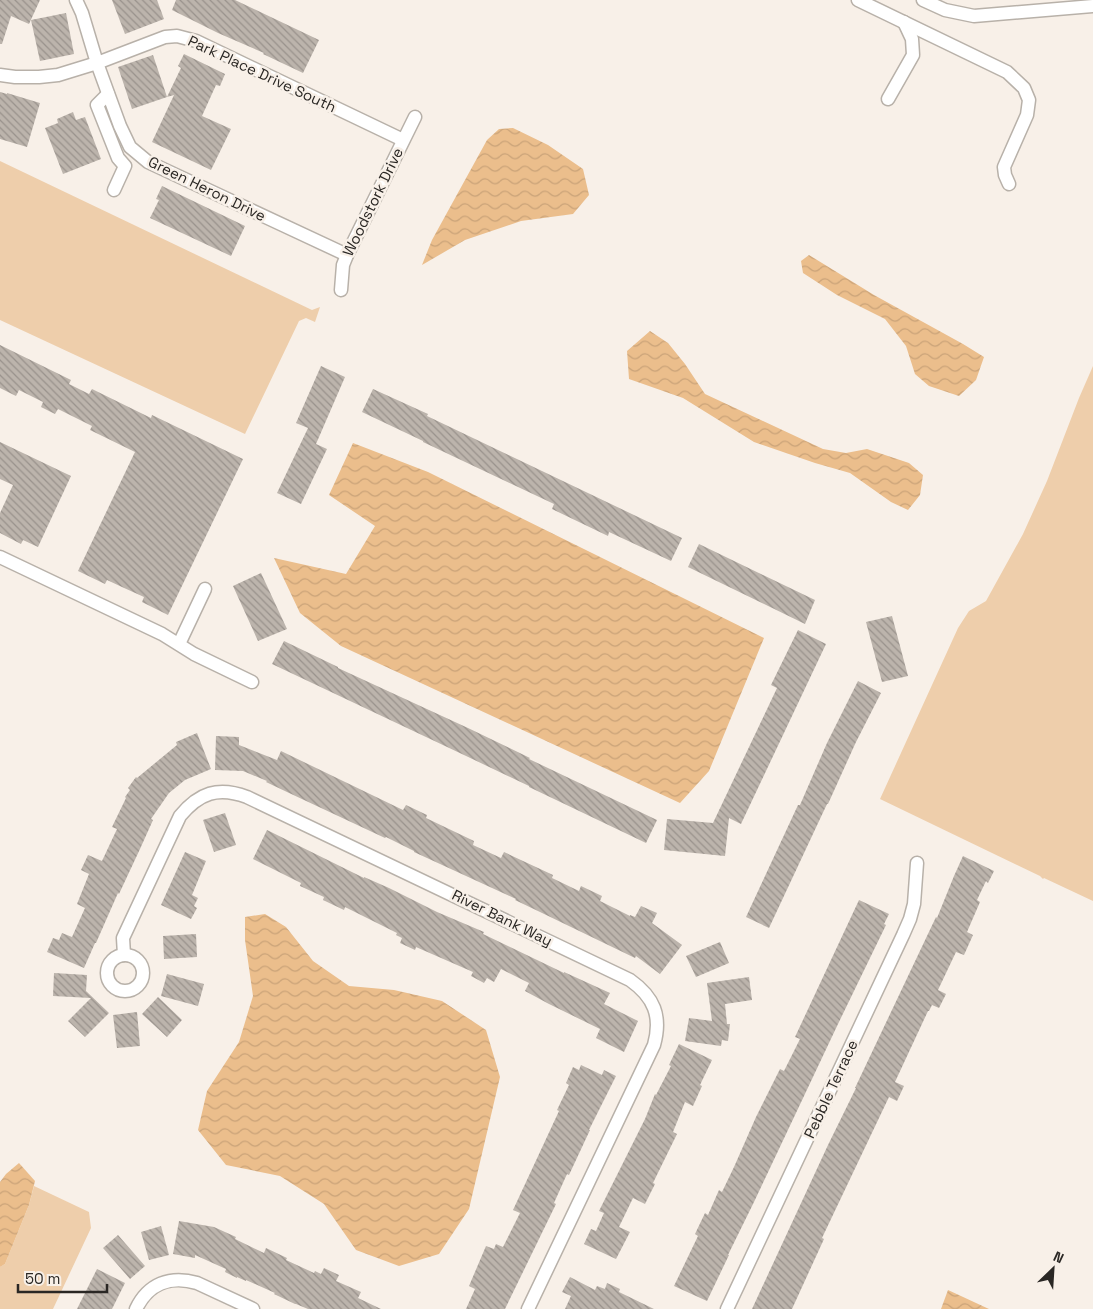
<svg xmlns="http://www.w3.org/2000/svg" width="1093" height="1309" viewBox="0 0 1093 1309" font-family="'Space Grotesk',sans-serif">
	<defs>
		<pattern id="water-waves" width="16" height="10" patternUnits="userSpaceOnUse" patternTransform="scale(1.25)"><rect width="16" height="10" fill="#ebbe8c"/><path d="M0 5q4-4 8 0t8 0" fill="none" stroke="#caa379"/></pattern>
		<pattern id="building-back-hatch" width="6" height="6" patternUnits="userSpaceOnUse" patternTransform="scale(1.25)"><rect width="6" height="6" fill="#bcb4ac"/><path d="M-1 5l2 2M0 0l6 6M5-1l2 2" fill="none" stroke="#99928c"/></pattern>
	</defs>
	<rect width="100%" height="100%" fill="#f8f0e8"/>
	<g fill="#eeceab">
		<polygon points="0,161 312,310 320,307 315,322 306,318 299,321 245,434 0,320"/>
		<polygon points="1093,366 1093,901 1044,878 1043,879 1040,876 880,799 958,628 969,611 986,601 1023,534 1047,481 1079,398"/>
		<polygon points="34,1186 89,1212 91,1228 53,1309 0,1309 0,1267 5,1264 29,1205"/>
	</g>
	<g fill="url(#water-waves)">
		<polygon points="513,128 548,145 583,169 589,195 573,214 521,221 465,240 422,265 432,240 487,140 499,129"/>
		<polygon points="809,255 874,295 963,344 984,357 976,380 959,396 929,386 915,374 906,346 885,319 837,295 803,273 801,261"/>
		<polygon points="650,331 668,343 685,364 705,394 823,449 846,453 867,449 909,463 923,475 920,495 908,510 891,502 850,473 815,463 754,442 683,398 629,379 627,351"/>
		<polygon points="353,443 428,472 764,638 709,771 680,803 341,646 300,613 274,558 346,574 375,526 329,495"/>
		<polygon points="265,914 286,927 313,961 349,986 394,990 442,1001 486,1030 500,1077 469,1209 439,1254 399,1266 356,1250 324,1204 280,1176 226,1165 198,1130 207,1091 239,1042 253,996 245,940 245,917"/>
		<polygon points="19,1163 35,1181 29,1205 5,1264 0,1267 0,1182 6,1174"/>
		<polygon points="948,1290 989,1309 941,1309"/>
	</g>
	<g fill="url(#building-back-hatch)">
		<polygon points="0,0 40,0 29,24 11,16 2,44 0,44"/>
		<polygon points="112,0 157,0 164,19 125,34"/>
		<polygon points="176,0 235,0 319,40 303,73 263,54 264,53 218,33 172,10"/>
		<polygon points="66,13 74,54 40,61 31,20"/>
		<polygon points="184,54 225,74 220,86 216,85 202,116 231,129 211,170 152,142 174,95 167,97 181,68 178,66"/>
		<polygon points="153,55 167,97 132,109 118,67"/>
		<polygon points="0,92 7,94 7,93 40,103 27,147 0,139"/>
		<polygon points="73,112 76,120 85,117 101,159 63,174 45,128 58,123 57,119"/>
		<polygon points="162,186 245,226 231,256 150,218 159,200 156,199"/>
		<polygon points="0,345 71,380 69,384 89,394 92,389 151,418 152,415 243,459 168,615 142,602 144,597 122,587 107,580 105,584 78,571 135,452 90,430 92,426 58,409 55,414 41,407 43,402 19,390 16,396 0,388"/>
		<polygon points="321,366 345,377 316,444 327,449 301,504 277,493 308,428 296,423"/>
		<polygon points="373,389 428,414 427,416 682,538 671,561 609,532 608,536 552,509 554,504 423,442 423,441 362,412"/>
		<polygon points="0,442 71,476 38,547 23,540 21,544 0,533 0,513 13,485 0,479"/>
		<polygon points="699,544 815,600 805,624 688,567"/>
		<polygon points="261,573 287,629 258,641 233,586"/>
		<polygon points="892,616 908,676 882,682 866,622"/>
		<polygon points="798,630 826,644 741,824 729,818 725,856 664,850 667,819 713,823 777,688 771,685"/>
		<polygon points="284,641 338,667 338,668 468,728 530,758 529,759 657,820 646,843 529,787 529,786 464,755 272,664"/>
		<polygon points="858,681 881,693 856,742 828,804 827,804 769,928 746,917 798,805 800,805 827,743"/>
		<polygon points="197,733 211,769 185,780 169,793 151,819 153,820 140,849 119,894 118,893 96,943 95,943 84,968 47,952 53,938 59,940 62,933 72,937 85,908 77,904 89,874 81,870 88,855 102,861 117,829 112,827 126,798 125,797 130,790 128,788 136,777 137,778 177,745 176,742"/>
		<polygon points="216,736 239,737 239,745 277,760 281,751 403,810 406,805 427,815 426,818 474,841 473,845 501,858 504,852 553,875 552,878 579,891 581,886 602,896 600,901 630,916 630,915 635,917 641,906 657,913 652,923 682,945 660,974 636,956 635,958 540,912 515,900 516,899 414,852 414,851 386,837 385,838 287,792 266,782 267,781 243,771 215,770"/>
		<polygon points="225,813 236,845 214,852 203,820"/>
		<polygon points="267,830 364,878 364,877 389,888 437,912 484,932 483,934 564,973 564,972 610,993 604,1004 638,1021 624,1052 596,1038 600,1029 549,1004 525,991 529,983 501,969 494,982 487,978 484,983 471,976 473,972 416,947 415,950 400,943 402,938 396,935 397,933 345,907 344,910 323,900 324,897 300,886 301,883 253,859"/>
		<polygon points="185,852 206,861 192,895 198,898 194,906 197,908 191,919 161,905"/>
		<polygon points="963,856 994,871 988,883 986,881 977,900 980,902 967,932 973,935 964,955 956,952 938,990 946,994 939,1008 932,1005 929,1011 928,1011 895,1082 904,1086 897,1101 889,1097 822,1238 824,1239 792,1309 752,1309 828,1145 856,1088 855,1088 936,917 937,918 954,876"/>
		<polygon points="859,900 889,914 884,924 886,925 838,1024 754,1202 728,1255 729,1255 707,1301 674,1286 698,1236 695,1234 705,1213 708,1215 719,1190 722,1192 734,1167 756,1117 780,1069 784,1071 800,1039 795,1037"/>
		<polygon points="196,934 197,957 164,959 163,936"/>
		<polygon points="720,942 729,963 696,977 686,956"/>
		<polygon points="54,973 87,975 86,991 109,1013 85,1037 68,1021 91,998 53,996"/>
		<polygon points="167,974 204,984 198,1006 161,996"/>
		<polygon points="749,977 752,1000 725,1004 727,1024 730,1024 728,1041 722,1040 721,1046 685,1041 689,1018 712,1021 707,983"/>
		<polygon points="158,997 182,1020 167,1037 142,1014"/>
		<polygon points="137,1012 140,1046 117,1048 113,1015"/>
		<polygon points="679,1044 712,1060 700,1085 702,1086 693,1106 685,1102 673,1132 677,1134 653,1183 655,1184 645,1204 633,1198 619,1227 630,1232 616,1259 584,1244 591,1229 596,1231 604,1213 599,1211 645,1119 655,1094 656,1095 671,1066 669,1065"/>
		<polygon points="581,1065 602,1075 604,1070 616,1076 589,1130 590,1130 569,1175 567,1174 554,1203 556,1204 505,1309 466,1309 475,1289 469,1286 486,1246 494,1249 496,1244 503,1247 520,1213 513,1210 559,1111 557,1110 569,1085 566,1083 573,1067 579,1070"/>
		<polygon points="179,1221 214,1227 236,1237 235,1239 264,1253 266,1248 287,1258 286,1260 314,1273 315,1271 321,1274 324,1268 339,1275 336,1281 361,1292 358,1298 381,1309 308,1309 296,1304 295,1304 274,1294 275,1293 246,1280 246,1281 237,1277 237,1278 225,1272 226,1269 195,1255 195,1258 173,1254"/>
		<polygon points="161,1226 169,1255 149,1260 141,1232"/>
		<polygon points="118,1235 145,1266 130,1279 103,1248"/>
		<polygon points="97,1269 125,1283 112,1309 77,1309"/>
		<polygon points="570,1277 595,1290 597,1286 605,1289 607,1283 620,1289 619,1292 654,1309 565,1309 571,1296 562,1292"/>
	</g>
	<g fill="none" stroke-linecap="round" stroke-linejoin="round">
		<g stroke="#b8b1a9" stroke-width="15">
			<g id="minor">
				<polyline points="76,0 82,13 97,63 120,126 130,147 148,162 347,255"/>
				<polyline points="858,0 1007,72 1024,88 1029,100 1027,115 1004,167 1005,175 1009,184"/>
				<polyline points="923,0 945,10 974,16 1093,6"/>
				<polyline points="0,75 15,77 39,77 58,75 97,63 165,37 177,36 196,41 403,140"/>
				<polyline points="108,94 97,105 118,158 125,166 114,190"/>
				<polyline points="888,99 913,55 912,39 904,22"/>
				<polyline points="341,290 343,265 347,255 415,117"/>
				<polyline points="0,557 162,634 194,654 252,682"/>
				<polyline points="179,644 205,589"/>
				<circle cx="125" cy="973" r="18"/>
				<path d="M124 955 123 938 180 816C199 793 218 786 247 797L630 980C654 997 662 1016 654 1045L528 1309"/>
				<path d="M136 1309C148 1284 170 1275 197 1283L253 1309"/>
				<polyline points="727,1309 903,935 910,919 914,904 917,863"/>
			</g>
		</g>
		<use href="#minor" stroke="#fff" stroke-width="12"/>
	</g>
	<g text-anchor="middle" stroke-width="5" stroke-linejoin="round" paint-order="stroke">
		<g font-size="15" fill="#2a2724" stroke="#f8f0e8">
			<text transform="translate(262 74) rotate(25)" y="5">Park Place Drive South</text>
			<text transform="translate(207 189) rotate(26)" y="5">Green Heron Drive</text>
			<text transform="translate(373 202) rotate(-64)" y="5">Woodstork Drive</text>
			<text transform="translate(502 918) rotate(26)" y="5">River Bank Way</text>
			<text transform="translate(831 1089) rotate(-65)" y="5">Pebble Terrace</text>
		</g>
	</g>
	<g transform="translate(1053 1269) rotate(25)" stroke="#f8f0e8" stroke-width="4" paint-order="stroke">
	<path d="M0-4L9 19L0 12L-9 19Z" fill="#2a2724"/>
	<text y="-8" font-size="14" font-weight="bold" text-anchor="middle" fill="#2a2724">N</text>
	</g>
	<path d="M18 1284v8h89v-8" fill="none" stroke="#2a2724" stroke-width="2.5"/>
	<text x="25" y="1284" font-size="15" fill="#2a2724" stroke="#f8f0e8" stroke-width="4" paint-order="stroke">50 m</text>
</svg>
